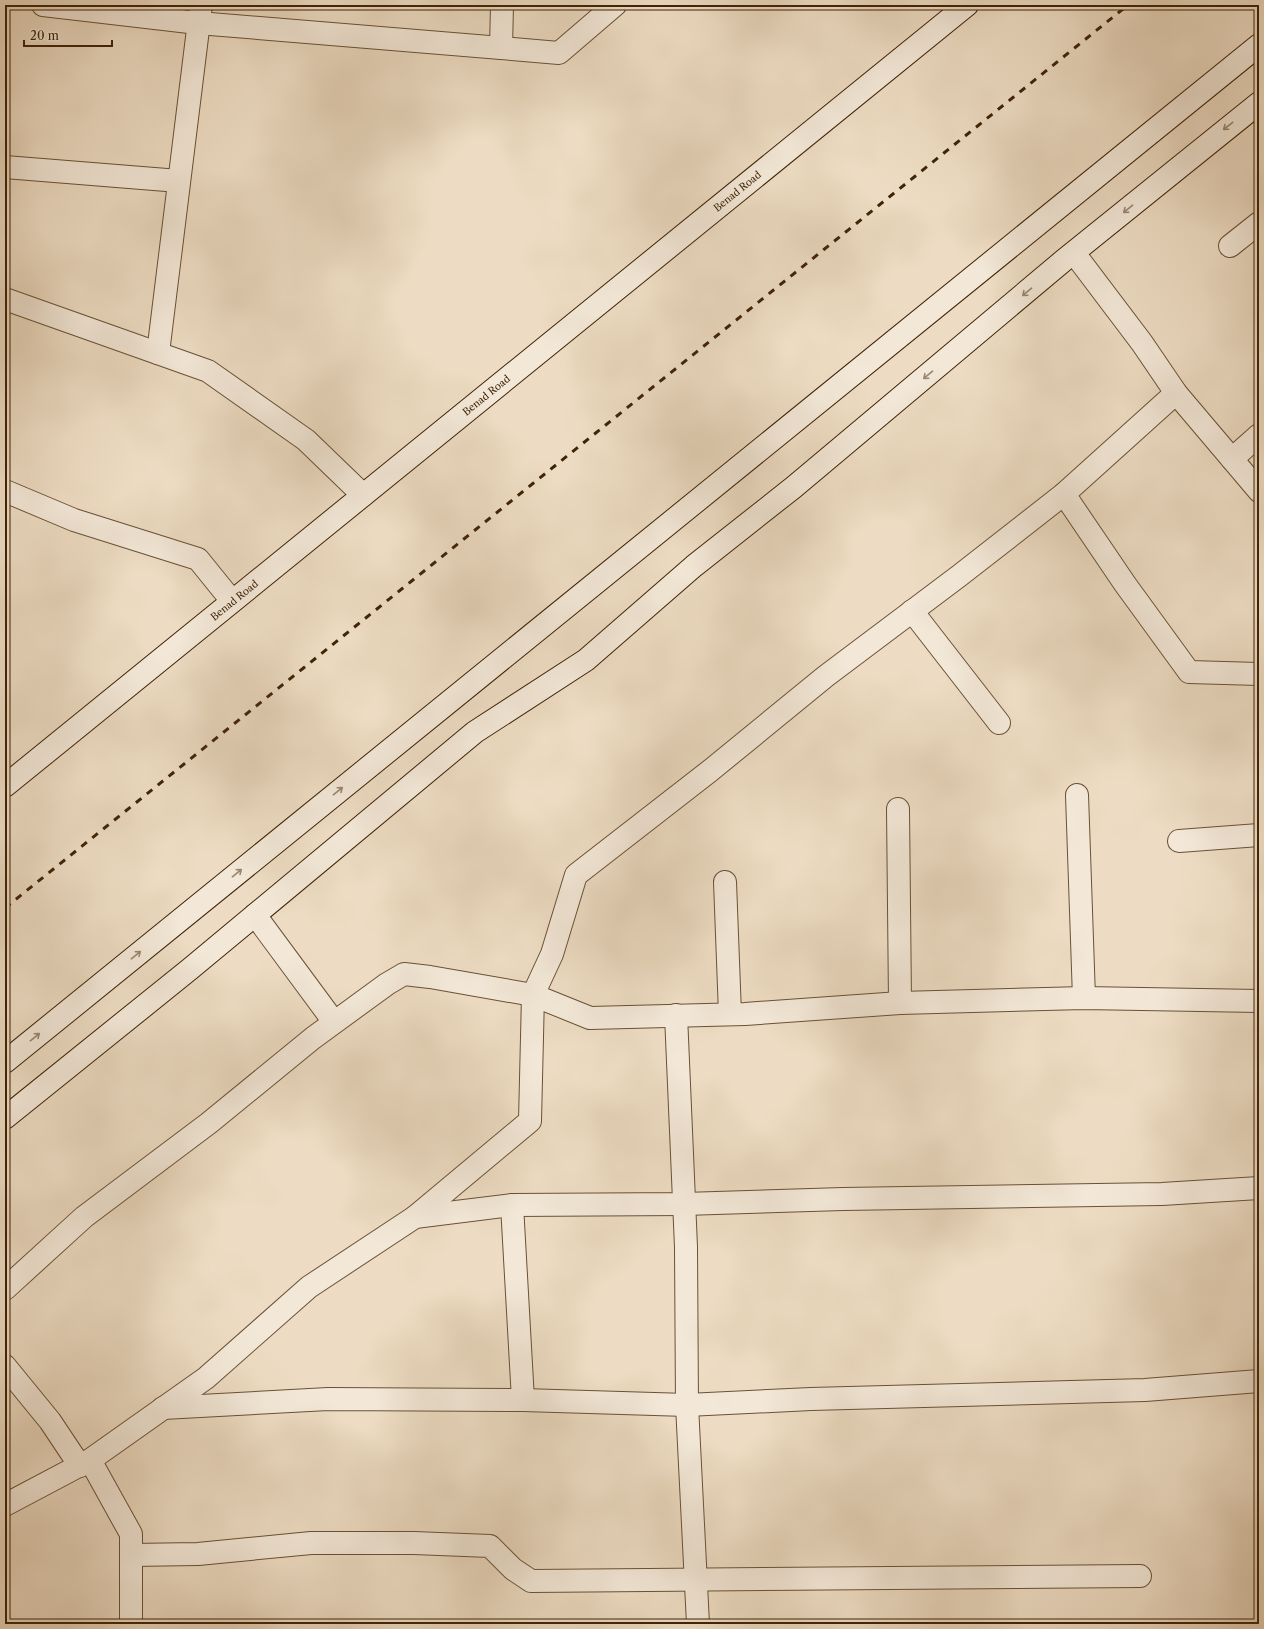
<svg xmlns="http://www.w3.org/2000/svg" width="1264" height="1629" viewBox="0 0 1264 1629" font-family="'Libre Caslon Text',serif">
	<rect width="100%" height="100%" fill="#eddcc3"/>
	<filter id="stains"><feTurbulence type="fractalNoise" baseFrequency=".005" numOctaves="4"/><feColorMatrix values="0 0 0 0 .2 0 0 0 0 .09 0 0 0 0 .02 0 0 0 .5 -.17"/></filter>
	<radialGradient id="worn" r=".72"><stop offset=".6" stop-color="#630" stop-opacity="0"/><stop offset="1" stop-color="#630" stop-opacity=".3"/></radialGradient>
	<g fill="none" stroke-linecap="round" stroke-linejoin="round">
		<g stroke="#6a5135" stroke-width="24">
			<g id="street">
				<polyline points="43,5 198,23 501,48 502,5"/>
				<polyline points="501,48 559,53 615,5"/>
				<polyline points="5,167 179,181"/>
				<polyline points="1230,246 1259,223"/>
				<polyline points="1074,253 1142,343 1176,393 1259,491"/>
				<polyline points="5,299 208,371 306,440 363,495"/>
				<polyline points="158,353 201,5"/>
				<polyline points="1232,459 1259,435"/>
				<polyline points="5,491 74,520 198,559 232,601"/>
				<polyline points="1064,494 1125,584 1189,672 1259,674"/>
				<polyline points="912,611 999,723"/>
				<polyline points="1077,795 1084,998"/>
				<polyline points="898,809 900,1003"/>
				<polyline points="1179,841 1259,835"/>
				<polyline points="725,882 730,1014"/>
				<polyline points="255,915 334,1022"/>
				<polyline points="676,1015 686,1247 687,1405 698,1624"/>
				<polyline points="512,1205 523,1400"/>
				<polyline points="415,1217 512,1205 684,1204 843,1199 1162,1194 1259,1188"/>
				<polyline points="5,1289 84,1217 209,1123 313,1038 387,984 404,974 430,977 533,995 590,1018 745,1014 900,1003 1084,998 1259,1001"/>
				<polyline points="5,1366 50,1421 80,1466"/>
				<polyline points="163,1408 328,1399 523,1400 687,1405 811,1399 1145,1390 1259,1381"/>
				<polyline points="90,1460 131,1534 131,1624"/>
				<polyline points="5,1505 90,1460 206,1378 309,1287 415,1217 530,1121 533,995 552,954 576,875 711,770 826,676 959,576 1064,494 1176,393"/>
				<polyline points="131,1555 198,1554 311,1543 414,1543 490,1546 513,1569 531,1581 1140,1576"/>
			</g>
		</g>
		<g stroke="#3f2306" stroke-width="24">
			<g id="secondary">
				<polyline points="5,786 967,5"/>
				<polyline points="5,1062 1259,45"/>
				<polyline points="5,1118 190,969 475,732 586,660 694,566 794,487 1063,261 1259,103"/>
			</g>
		</g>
		<use href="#street" stroke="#f3e8d8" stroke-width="22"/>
		<use href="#secondary" stroke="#f3e8d8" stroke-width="22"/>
		<polyline stroke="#3f2306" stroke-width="3" stroke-dasharray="7 7" stroke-linecap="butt" points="5,908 1128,5"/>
	</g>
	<defs><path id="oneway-shaft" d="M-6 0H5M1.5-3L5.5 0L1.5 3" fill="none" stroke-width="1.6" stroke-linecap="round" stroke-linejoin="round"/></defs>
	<g stroke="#99866f">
		<use href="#oneway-shaft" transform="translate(1228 126) rotate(142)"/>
		<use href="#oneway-shaft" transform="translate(1128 209) rotate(141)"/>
		<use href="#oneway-shaft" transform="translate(1027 292) rotate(140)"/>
		<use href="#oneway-shaft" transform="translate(928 375) rotate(140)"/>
		<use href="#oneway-shaft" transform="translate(338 791) rotate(-39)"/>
		<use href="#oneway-shaft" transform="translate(237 873) rotate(-39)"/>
		<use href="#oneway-shaft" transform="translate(136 955) rotate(-39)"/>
		<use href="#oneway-shaft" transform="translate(35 1037) rotate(-39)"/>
	</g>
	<g text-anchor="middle" stroke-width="3" stroke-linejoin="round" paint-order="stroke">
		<g font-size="10" fill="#3f2306" stroke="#f3e8d8">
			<text transform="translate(737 191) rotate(-39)" y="4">Benad Road</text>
			<text transform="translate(486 395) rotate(-39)" y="4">Benad Road</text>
			<text transform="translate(234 600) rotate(-39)" y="4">Benad Road</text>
		</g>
	</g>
	<rect width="1264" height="1629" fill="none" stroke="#eddcc3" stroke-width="20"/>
	<rect x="6" y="6" width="1252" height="1617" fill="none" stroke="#3f2306" stroke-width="2"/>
	<rect x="10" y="10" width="1244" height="1609" fill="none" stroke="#3f2306"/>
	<path d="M24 40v6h88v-6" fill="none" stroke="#3f2306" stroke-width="2"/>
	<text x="30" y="40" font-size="12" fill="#3f2306" stroke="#f3e8d8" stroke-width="3" paint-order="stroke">20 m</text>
	<rect width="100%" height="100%" filter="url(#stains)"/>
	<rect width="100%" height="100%" fill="url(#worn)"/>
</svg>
